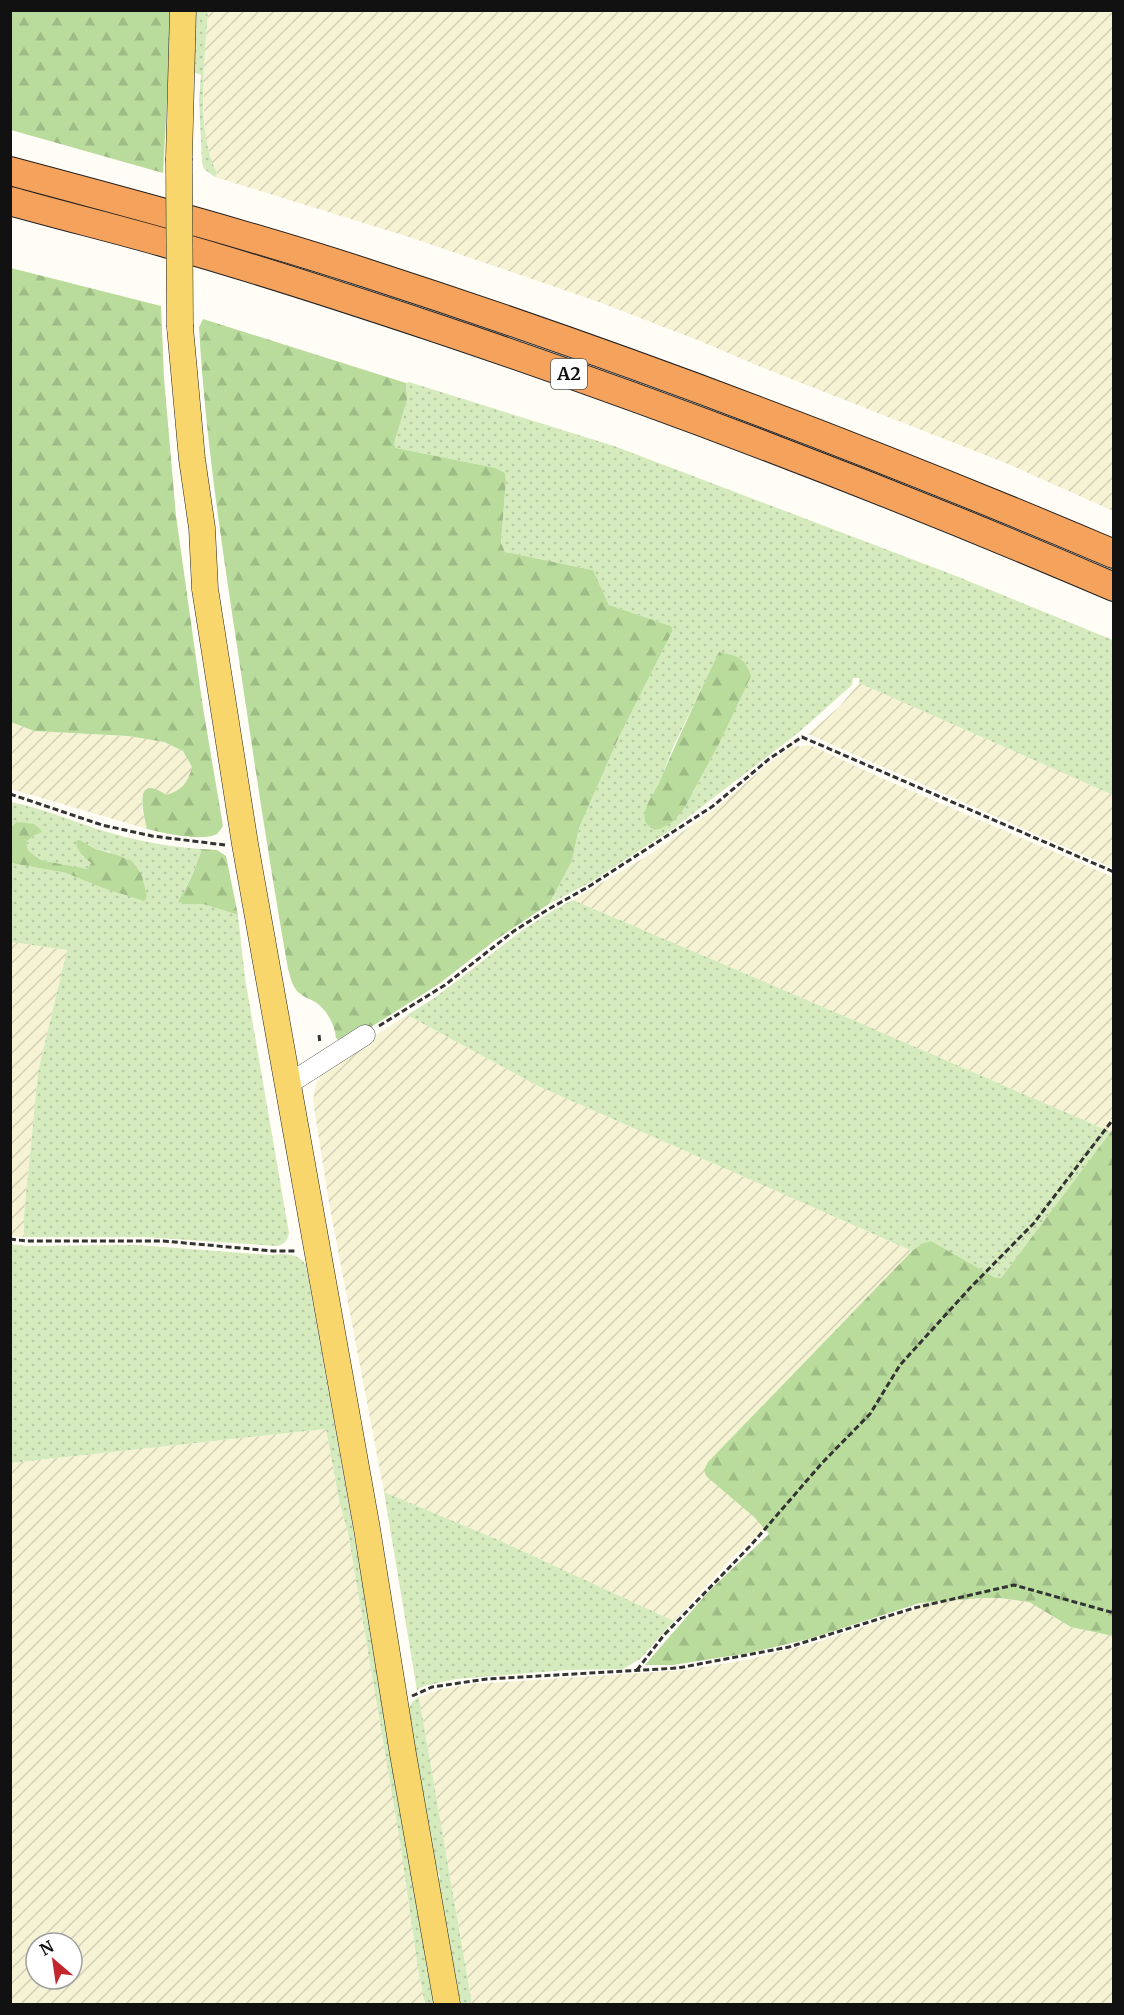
<svg xmlns="http://www.w3.org/2000/svg" width="1124" height="2015" viewBox="0 0 1124 2015" font-family="Merriweather,serif">
	<defs>
		<pattern id="farmland-furrows" width="10" height="10" patternUnits="userSpaceOnUse" patternTransform="scale(1.5)"><rect width="10" height="10" fill="#f6f3d4"/><path d="M-1 1l2-2M0 10L10 0M9 11l2-2" fill="none" stroke="#d2cfb5"/></pattern>
		<pattern id="grass-dots" width="8" height="8" patternUnits="userSpaceOnUse" patternTransform="scale(1.5)"><rect width="8" height="8" fill="#d5ebbd"/><path d="M2 2h.1M6 6h.1" fill="none" stroke="#b6c8a1" stroke-width="1.8" stroke-linecap="round"/></pattern>
		<pattern id="forest-firs" width="22" height="20" patternUnits="userSpaceOnUse" patternTransform="scale(1.5)"><rect width="22" height="20" fill="#b9dc9c"/><path d="M5 1l3.5 6h-7zM16 11l3.5 6h-7z" fill="#9ebc85"/></pattern>
	</defs>
	<rect width="100%" height="100%" fill="#fffdf5"/>
	<g fill="url(#farmland-furrows)" fill-rule="evenodd">
		<polygon points="208,11 1113,11 1113,511 1008,464 761,367 700,341 596,301 412,238 215,177 217,173 210,159 205,137 203,74"/>
		<polygon points="859,683 1113,795 1113,868 808,734 840,706"/>
		<polygon points="11,722 34,731 128,736 164,742 183,751 189,759 192,767 189,779 175,793 165,795 142,796 142,809 147,829 11,789"/>
		<polygon points="810,745 879,777 1113,877 1113,1129 1111,1132 807,1000 573,900 652,853 715,809 768,764 791,747"/>
		<polygon points="11,942 67,950 38,1072 24,1215 24,1237 11,1236"/>
		<polygon points="407,1015 538,1086 912,1251 708,1462 754,1517 765,1528 731,1559 674,1621 501,1541 384,1492 329,1203 313,1101 316,1084 325,1068"/>
		<path d="M326 1429 339 1500 348 1533 400 1842 418 1969 425 2004H11V1463ZM36 1943H72V1979H36Z"/>
		<polygon points="982,1598 1000,1598 1029,1602 1071,1627 1113,1636 1113,2004 472,2004 419,1697 441,1689 472,1684 685,1670 746,1660 818,1642 920,1608 920,1603"/>
	</g>
	<g fill="url(#grass-dots)" fill-rule="evenodd">
		<path d="M195 11H208C205 57 195 132 217 173L215 177 204 169 202 162 199 100 201 75 193 72Z"/>
		<path d="M409 382 614 446 951 574 1113 640V795L859 683V678H853L852 685 798 733 674 828 591 882 549 904 572 861 579 828 619 737 673 630 671 626 609 605 593 570 505 552 501 544 506 482 505 473 496 468 396 448 394 444 407 400 406 383ZM719 653 734 709 718 746 694 791 678 817 658 786 674 745Z"/>
		<path d="M11 802C41 808 70 820 100 830 134 840 167 847 202 849L192 876 184 890 185 904H203L238 915 245 978 289 1233C287 1241 285 1244 277 1246L145 1237H24V1215L38 1072 67 950 11 942V863L66 873 127 896 110 852 96 849 88 844 82 856 91 863 89 869C84 870 45 861 40 859 36 857 32 853 28 850L26 842 35 835 16 822 11 827Z"/>
		<path d="M573 900 807 1000 1111 1132 1001 1278H996L931 1241 923 1243 912 1251 538 1086 407 1015C420 1007 434 999 446 989 489 958 524 924 573 900Z"/>
		<path d="M11 1244 25 1246 137 1245 269 1255C284 1254 297 1252 306 1265L389 1731 435 2004H425L418 1969 400 1842 348 1533 339 1500 326 1429 11 1463Z"/>
		<polygon points="384,1492 501,1541 674,1621 640,1659 623,1669 568,1670 456,1679 424,1686 417,1690"/>
		<path d="M419 1697 472 2004H458L436 1883 440 1878 438 1871H434L408 1714C409 1705 412 1701 419 1697Z"/>
	</g>
	<g fill="url(#forest-firs)">
		<polygon points="10,11 172,11 163,173 11,130"/>
		<path d="M11 268 161 306 164 378 176 516 203 708 223 826C223 826 218 833 217 834 202 842 163 833 147 829 143 812 133 772 166 795 181 791 188 783 192 767L183 751 164 742 128 736 34 731 11 722Z"/>
		<path d="M203 319 406 383 407 400 394 444 396 448 496 468 505 473 506 481 501 543 505 552 593 570 609 605 671 626 673 630 619 737 579 828 572 861 549 904 494 941 439 984 349 1041 341 1042 336 1038C335 1026 328 1012 318 1004 312 999 302 997 297 991 292 985 290 976 288 969 269 861 253 754 237 646 221 540 205 434 199 327Z"/>
		<path d="M719 652C737 656 745 657 751 676L718 746 685 807C677 819 669 827 655 830 647 826 643 821 645 812 647 802 655 792 659 783 678 738 698 696 719 652Z"/>
		<path d="M16 822C26 823 37 822 42 832L35 835 26 842 28 850C32 853 36 857 40 859 43 861 86 869 88 869L91 863C83 857 77 851 76 841L79 840 96 849 117 855 133 862 142 876 147 897 144 901 103 888 66 873 11 863V827Z"/>
		<polygon points="202,849 217,850 226,856 238,915 203,904 185,904 178,902 192,876"/>
		<polygon points="1113,1129 1113,1636 1071,1627 1029,1602 1000,1598 982,1598 920,1603 809,1639 749,1653 673,1665 645,1665 709,1591 769,1534 754,1517 706,1476 704,1470 708,1462 912,1251 923,1243 931,1241 996,1278 1001,1278"/>
	</g>
	<g fill="none" stroke-linecap="round" stroke-linejoin="round">
		<g stroke="#444" stroke-width="21">
			<polyline id="minor" points="287,1085 365,1035"/>
		</g>
		<g stroke="#222" stroke-width="27">
			<g id="major">
				<polyline points="179,158 183,10"/>
				<polyline points="180,327 192,459 202,528 205,589 245,844 367,1529 403,1754 447,2004"/>
			</g>
		</g>
		<g stroke="#222" stroke-width="30">
			<g id="highway">
				<path d="M10 171C130 203 249 235 366 273 619 355 869 450 1114 554"/>
				<path d="M10 201C63 216 117 229 169 244 258 269 346 298 433 327 663 404 890 491 1114 587"/>
			</g>
		</g>
		<g stroke="#333" stroke-width="3" stroke-dasharray="6 3" stroke-linecap="butt">
			<polyline points="10,794 102,825 152,836 225,845"/>
			<polyline points="379,1026 445,985 514,931 547,910 588,887 713,806 769,759 802,737 1114,872"/>
			<polyline points="319,1035 320,1043"/>
			<polyline points="10,1239 26,1241 163,1241 273,1251 296,1251"/>
			<polyline points="637,1670 664,1635 752,1544 822,1463 870,1414 900,1365 970,1288 1034,1223 1114,1118"/>
			<polyline points="412,1696 432,1687 487,1679 678,1668 789,1647 914,1608 1014,1585 1114,1613"/>
		</g>
		<use href="#minor" stroke="#fff" stroke-width="20"/>
		<use href="#major" stroke="#f9d66b" stroke-width="26"/>
		<use href="#highway" stroke="#f5a25d" stroke-width="28"/>
		<g stroke="#222" stroke-width="27" stroke-linecap="butt">
			<polyline id="major-bridge" points="179,158 180,327"/>
		</g>
		<use href="#major-bridge" stroke="#f9d66b" stroke-width="26"/>
	</g>
	<g text-anchor="middle" stroke-width="6" stroke-linejoin="round" paint-order="stroke">
		<rect fill="#fff" stroke="#585858" stroke-width="1.5" x="551" y="359" width="36" height="30" rx="4.5"/>
		<g font-size="18" font-weight="bold" fill="#111">
			<text x="569" y="380">A2</text>
		</g>
	</g>
	<rect width="1124" height="2015" fill="none" stroke="#111111" stroke-width="24"/>
	<g transform="translate(54 1961) rotate(331)"><circle r="28" fill="#ffffff" stroke="#a0a0a0" stroke-width="1.5"/>
	<path d="M0-4.5L10 22L0 15L-10 22Z" fill="#c4262e"/>
	<text y="-9" font-size="16" font-weight="bold" text-anchor="middle" fill="#111111">N</text>
	</g>
</svg>
